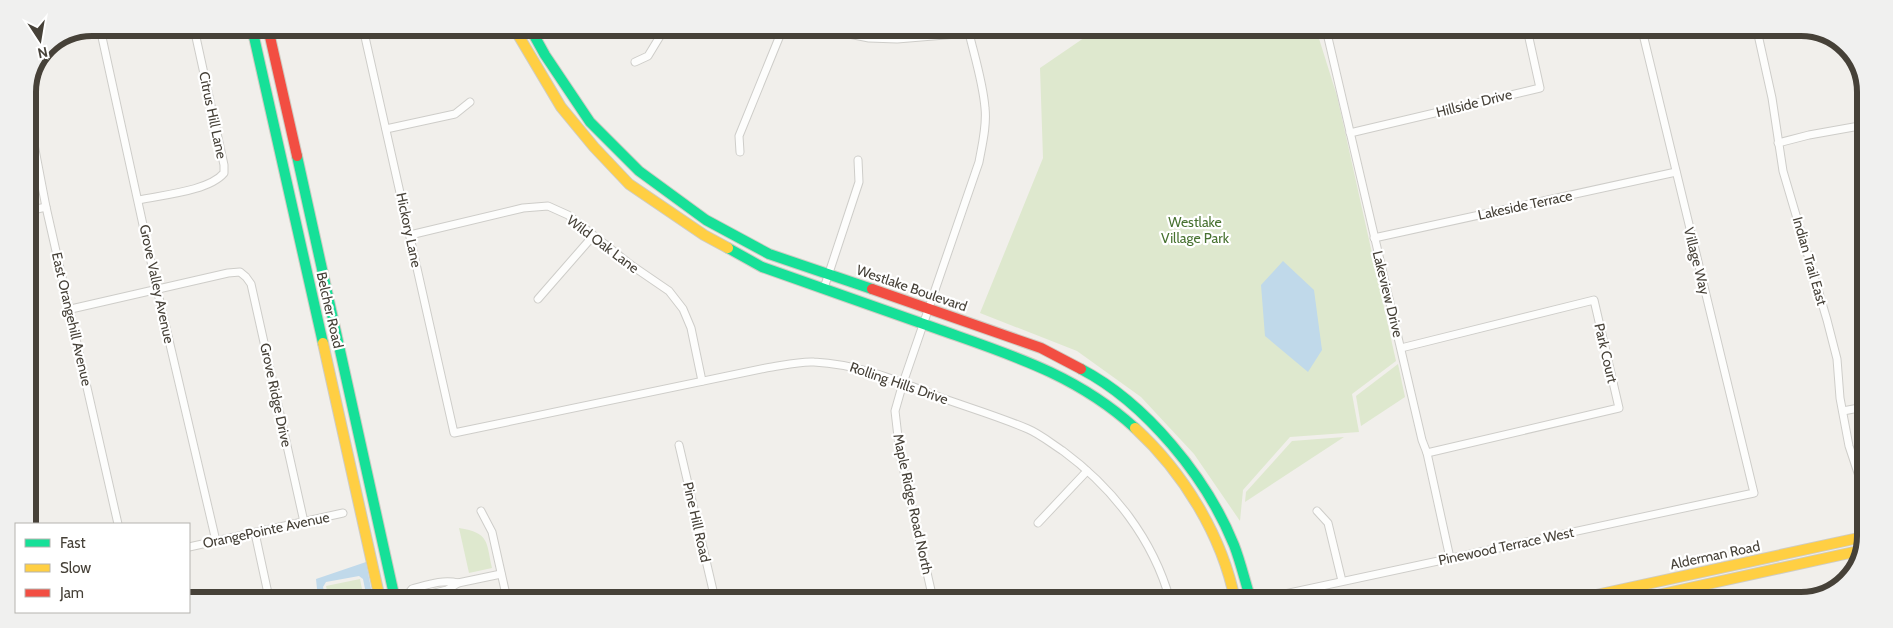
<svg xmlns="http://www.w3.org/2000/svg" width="1893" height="628" viewBox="0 0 1893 628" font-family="Cabin,sans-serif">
	<rect width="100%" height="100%" fill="#f1efeb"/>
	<g fill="#dee8ce">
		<polygon points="1097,29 1316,29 1337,96 1396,361 1352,394 1359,432 1290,437 1243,490 1240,521 1194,454 1141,397 1077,351 980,313 1043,158 1040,68"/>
		<polygon points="1398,364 1405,397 1361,426 1356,396"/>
		<polygon points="1344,437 1245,502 1246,492 1292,441"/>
		<path d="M459 528C490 533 486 542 492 568L469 573Z"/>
		<polygon points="360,579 364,599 329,599 326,586"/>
	</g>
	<g fill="#c0d9ea">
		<polygon points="1283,261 1314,290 1322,350 1308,372 1265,336 1261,285"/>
		<polygon points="366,562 373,599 367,599 363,579 359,576 326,582 323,587 326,599 318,599 316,579"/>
	</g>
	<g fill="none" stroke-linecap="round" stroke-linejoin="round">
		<g stroke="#cecdc9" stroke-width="9">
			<g id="street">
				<polyline points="100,28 157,289 216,541"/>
				<path d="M363 28 454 433 766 368C781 366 799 361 814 362 859 364 901 382 942 398 970 408 1000 417 1028 429 1040 434 1052 444 1063 451 1113 488 1153 539 1170 600"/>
				<polyline points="819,28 869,38 897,39 969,33 979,29"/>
				<polyline points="1326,29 1411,393 1422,440 1427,453 1450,558"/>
				<polyline points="1757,30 1772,98 1783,171 1827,320 1837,359 1840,398 1849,446 1864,491"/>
				<polyline points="1759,34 1777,30"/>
				<polyline points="635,62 648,56 665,28"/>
				<polyline points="28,113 46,207 118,524"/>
				<polyline points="386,129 455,114 470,102"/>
				<polyline points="1350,133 1540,88 1527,29"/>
				<polyline points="1778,143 1809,135 1865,125"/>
				<polyline points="740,152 739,136 783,28"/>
				<path d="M139 200C162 195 209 191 224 173V165L194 28"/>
				<polyline points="28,211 46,207"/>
				<polyline points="410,235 523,208 548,206 568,215 631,265 669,291 683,309 691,328 702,381"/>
				<polyline points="1374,238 1676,172"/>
				<polyline points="824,288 859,182 858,160"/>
				<polyline points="538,299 593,236"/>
				<polyline points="71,309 228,273 240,272 246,277 251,284 304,522"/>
				<polyline points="1401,348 1594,300 1619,408 1427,453"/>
				<polyline points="1843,411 1864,407"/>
				<polyline points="679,445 715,599"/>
				<polyline points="481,511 492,532 507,599"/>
				<polyline points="1317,511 1328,523 1342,581"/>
				<polyline points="1038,523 1087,471"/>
				<polyline points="255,533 269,598"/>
				<polyline points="189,547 343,513"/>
				<polyline points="408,594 414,598 447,590 458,583"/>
				<path d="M395 598 408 594 412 589C427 585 443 579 458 583L501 574"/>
				<path d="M933 599 900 454 895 411 903 383 979 162C982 145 987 126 985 108 983 83 975 58 969 33"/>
				<polyline points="1257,600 1754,493 1642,30"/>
			</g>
		</g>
		<g stroke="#cfccc3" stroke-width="12">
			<g id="fast">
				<polyline points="252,28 323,343"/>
				<polyline points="530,28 545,55 590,122 639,171 706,220 769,254 872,289"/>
				<polyline points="297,156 395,599"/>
				<path d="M728 248 762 267C820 287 877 308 935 328 1008 354 1076 374 1135 428"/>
				<path d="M1081 369C1146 403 1207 478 1234 545 1241 563 1245 582 1251 600"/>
			</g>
		</g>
		<g stroke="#cfccc3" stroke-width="12">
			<g id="slow">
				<polyline points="514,28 561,107 594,147 629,184 704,235 728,248"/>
				<polyline points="323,343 380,599"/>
				<path d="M1135 428C1183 472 1222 535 1235 600"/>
				<polyline points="1573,600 1863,537"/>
				<polyline points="1635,600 1863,550"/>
			</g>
		</g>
		<g stroke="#cfccc3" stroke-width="12">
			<g id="jam">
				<polyline points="268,28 297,156"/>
				<polyline points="872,289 1041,348 1081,369"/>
			</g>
		</g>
		<use href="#street" stroke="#fdfdfc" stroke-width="7"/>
		<use href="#fast" stroke="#16e098" stroke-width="10"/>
		<use href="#slow" stroke="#ffcf43" stroke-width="10"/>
		<use href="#jam" stroke="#f24e42" stroke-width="10"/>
	</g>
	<g text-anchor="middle" stroke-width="4.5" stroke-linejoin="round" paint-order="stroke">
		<g font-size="14" fill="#464138" stroke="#fff">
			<text transform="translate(1474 103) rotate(-14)" y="5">Hillside Drive</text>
			<text transform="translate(213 115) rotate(78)" y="5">Citrus Hill Lane</text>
			<text transform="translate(1525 205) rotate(-12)" y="5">Lakeside Terrace</text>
			<text transform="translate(409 230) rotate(78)" y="5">Hickory Lane</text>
			<text transform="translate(603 244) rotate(37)" y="5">Wild Oak Lane</text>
			<text transform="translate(1697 261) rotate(76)" y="5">Village Way</text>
			<text transform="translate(1810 261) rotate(74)" y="5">Indian Trail East</text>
			<text transform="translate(157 284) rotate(78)" y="5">Grove Valley Avenue</text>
			<text transform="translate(912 288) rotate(19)" y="5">Westlake Boulevard</text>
			<text transform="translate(1388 294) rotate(76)" y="5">Lakeview Drive</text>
			<text transform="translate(330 310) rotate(77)" y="5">Belcher Road</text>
			<text transform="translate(72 319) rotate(77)" y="5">East Orangehill Avenue</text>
			<text transform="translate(1606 353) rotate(77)" y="5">Park Court</text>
			<text transform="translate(899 383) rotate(19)" y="5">Rolling Hills Drive</text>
			<text transform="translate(276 395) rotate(78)" y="5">Grove Ridge Drive</text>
			<text transform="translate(913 504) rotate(78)" y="5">Maple Ridge Road North</text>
			<text transform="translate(697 522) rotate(77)" y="5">Pine Hill Road</text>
			<text transform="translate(266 530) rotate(-12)" y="5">OrangePointe Avenue</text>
			<text transform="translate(1506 546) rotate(-12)" y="5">Pinewood Terrace West</text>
			<text transform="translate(1715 555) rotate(-12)" y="5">Alderman Road</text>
		</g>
		<g font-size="14" fill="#487231" stroke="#fff">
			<text x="1195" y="227">Westlake<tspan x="1195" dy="16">Village Park</tspan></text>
		</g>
	</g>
	<path d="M0 0H1893V628H0ZM92 36H1801A56 56 0 0 1 1857 92V536A56 56 0 0 1 1801 592H92A56 56 0 0 1 36 536V92A56 56 0 0 1 92 36Z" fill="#f0f0ef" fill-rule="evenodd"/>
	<path fill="none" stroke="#464138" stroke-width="6" d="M92 36H1801A56 56 0 0 1 1857 92V536A56 56 0 0 1 1801 592H92A56 56 0 0 1 36 536V92A56 56 0 0 1 92 36Z"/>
	<rect x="15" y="523" width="175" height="90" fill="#ffffff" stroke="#b5b3af"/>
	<rect x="25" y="539" width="25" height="8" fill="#16e098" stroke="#b5b3af"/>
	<text x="60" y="548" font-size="15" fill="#464138">Fast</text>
	<rect x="25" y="564" width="25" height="8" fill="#ffcf43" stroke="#b5b3af"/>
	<text x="60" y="573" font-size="15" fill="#464138">Slow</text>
	<rect x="25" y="589" width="25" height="8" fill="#f24e42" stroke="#b5b3af"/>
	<text x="60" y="598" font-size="15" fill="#464138">Jam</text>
	<g transform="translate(40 40) rotate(168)" stroke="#ffffff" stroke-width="4" paint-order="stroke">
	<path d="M0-4L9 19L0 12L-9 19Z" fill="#464138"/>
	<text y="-8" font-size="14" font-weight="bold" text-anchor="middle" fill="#464138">N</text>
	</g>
</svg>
